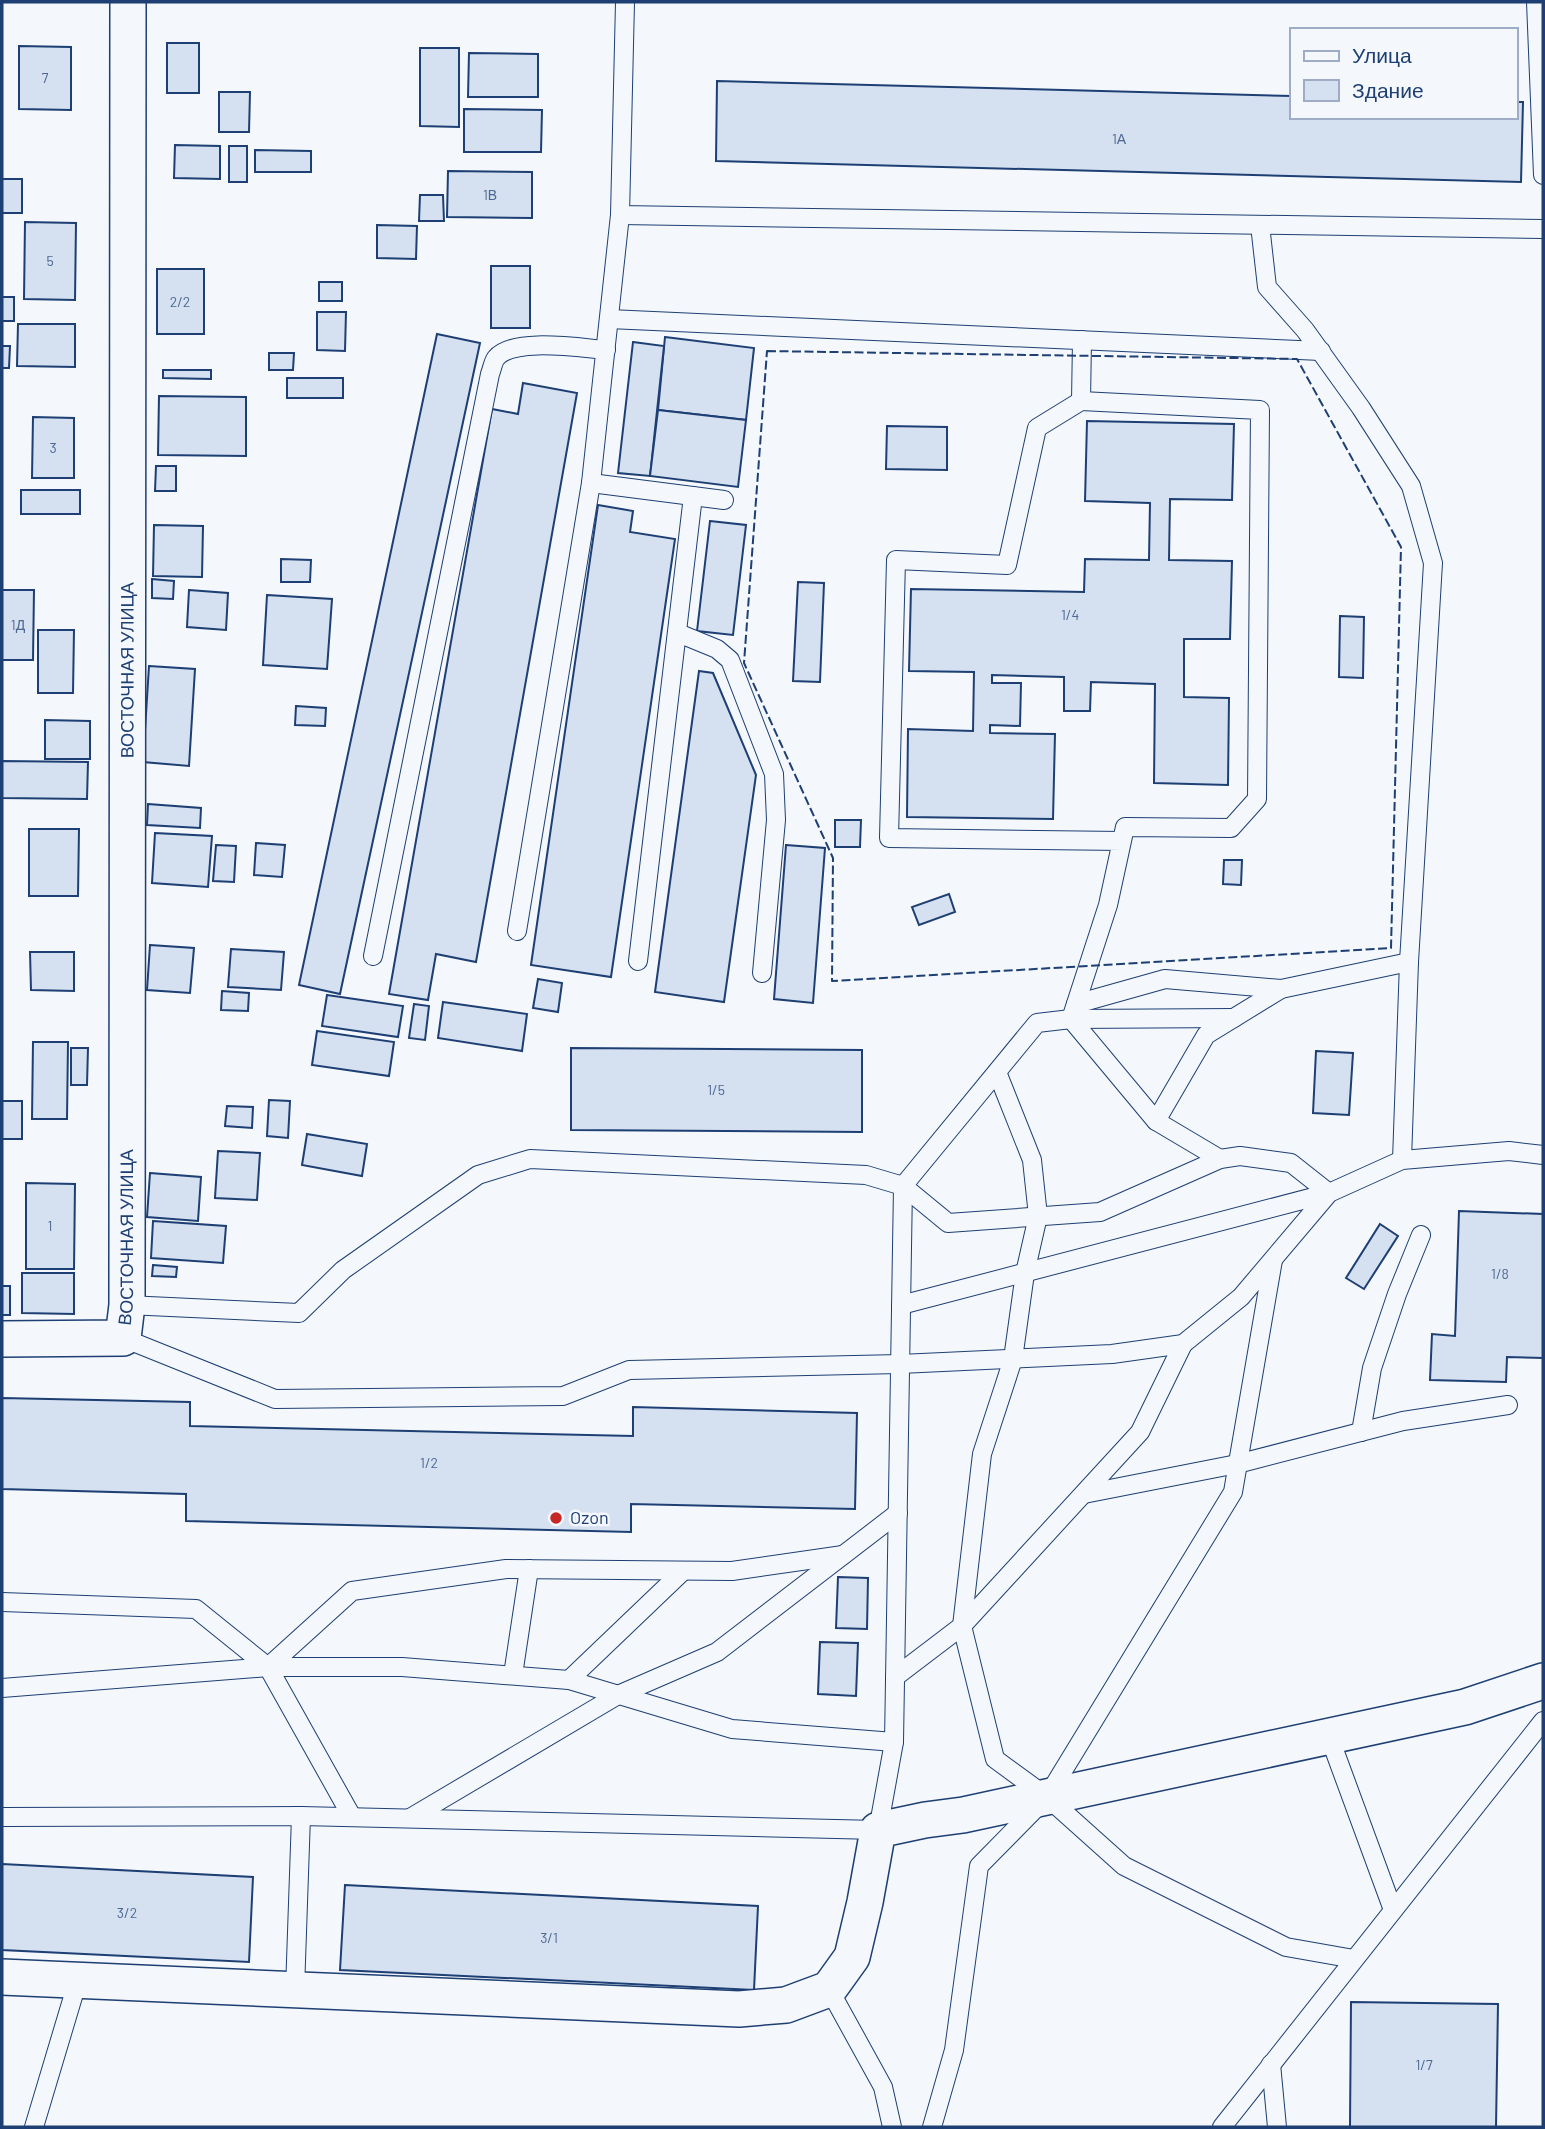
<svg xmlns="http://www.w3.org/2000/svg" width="1545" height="2129" viewBox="0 0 1545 2129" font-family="Barlow,sans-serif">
	<rect width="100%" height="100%" fill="#f4f7fb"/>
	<g fill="#d5e0f0" stroke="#1d3f73" stroke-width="2">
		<rect x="167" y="43" width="32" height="50"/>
		<polygon points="19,46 71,47 71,110 19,109"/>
		<polygon points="420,48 459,48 459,127 420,126"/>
		<polygon points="469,53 538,54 538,97 468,97"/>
		<polygon points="717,81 1291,96 1291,117 1515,117 1515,102 1523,102 1521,182 716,161"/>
		<polygon points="219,92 250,92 249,132 219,132"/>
		<polygon points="464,109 542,110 541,152 464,152"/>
		<polygon points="175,145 220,146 220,179 174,178"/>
		<rect x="229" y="146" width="18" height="36"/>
		<polygon points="255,150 311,151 311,172 255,172"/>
		<polygon points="448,171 532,172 532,218 447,217"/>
		<rect x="2" y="179" width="20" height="34"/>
		<polygon points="420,195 443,195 444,221 419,221"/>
		<polygon points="25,222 76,223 75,300 24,299"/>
		<polygon points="377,225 417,226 416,259 377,258"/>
		<rect x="491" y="266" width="39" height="62"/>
		<rect x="157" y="269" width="47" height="65"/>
		<rect x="319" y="282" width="23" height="19"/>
		<rect x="2" y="297" width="12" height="24"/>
		<polygon points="317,312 346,312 345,351 317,350"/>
		<polygon points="18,324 75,324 75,367 17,366"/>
		<polygon points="437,334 480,343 340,994 299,985"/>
		<polygon points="665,337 754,348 746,420 658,410"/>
		<polygon points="633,342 664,346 650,476 618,473"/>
		<polygon points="2,346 10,346 9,368 2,368"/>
		<polygon points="269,353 294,353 293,370 269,370"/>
		<polygon points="163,370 211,370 211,379 163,378"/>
		<rect x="287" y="378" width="56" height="20"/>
		<polygon points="523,383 577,393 476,962 436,954 428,1000 389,994 492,409 518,414"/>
		<polygon points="159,396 246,397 246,456 158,455"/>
		<polygon points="658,410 746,420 738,487 650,476"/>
		<polygon points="33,417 74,418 74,478 32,478"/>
		<polygon points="1087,421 1234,424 1232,500 1170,499 1169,560 1232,561 1230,639 1184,639 1184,697 1229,698 1228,785 1154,783 1155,684 1091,682 1090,711 1064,711 1064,677 992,675 992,683 1021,683 1020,726 990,725 990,733 1055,734 1053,819 907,817 908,729 973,731 974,672 909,671 911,589 1084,592 1085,559 1149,560 1150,503 1085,501"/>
		<polygon points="887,426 947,427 947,470 886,469"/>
		<polygon points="156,466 176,466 176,491 155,491"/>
		<rect x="21" y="490" width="59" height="24"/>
		<polygon points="598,505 633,511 630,532 675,539 611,977 531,965"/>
		<polygon points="710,521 746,525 733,635 697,631"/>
		<polygon points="154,525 203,526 202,577 153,576"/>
		<polygon points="281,559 311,560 310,582 281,582"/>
		<polygon points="152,579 174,581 173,599 152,598"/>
		<polygon points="798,582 824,583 820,682 793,681"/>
		<polygon points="2,590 34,590 33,660 2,660"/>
		<polygon points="189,590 228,593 226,630 187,627"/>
		<polygon points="267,595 332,599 327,669 263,665"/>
		<polygon points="1340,616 1364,617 1363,678 1339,677"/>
		<polygon points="38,630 74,630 73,693 38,693"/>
		<polygon points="149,666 195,669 189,766 143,762"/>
		<polygon points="699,671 713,673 756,775 724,1002 655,992"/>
		<polygon points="296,706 326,708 325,726 295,725"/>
		<polygon points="45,720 90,721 90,759 45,759"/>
		<polygon points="2,761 88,762 87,799 2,798"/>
		<polygon points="148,804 201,808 200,828 147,825"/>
		<polygon points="835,820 861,820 860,847 835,847"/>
		<polygon points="29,829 79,829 78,896 29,896"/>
		<polygon points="155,833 212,836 208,887 152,883"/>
		<polygon points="256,843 285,845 282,877 254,875"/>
		<polygon points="216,845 236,846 234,882 213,881"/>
		<polygon points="786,845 825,848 813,1003 774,999"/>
		<polygon points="1224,860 1242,860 1241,885 1223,884"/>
		<polygon points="949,894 955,912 919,925 912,907"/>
		<polygon points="150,945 194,948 190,993 147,990"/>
		<polygon points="231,949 284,952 281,990 228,987"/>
		<polygon points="30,952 74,952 74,991 31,990"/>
		<polygon points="538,979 562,983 558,1012 533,1008"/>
		<polygon points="222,991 249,993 248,1011 221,1010"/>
		<polygon points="327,995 403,1006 398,1037 322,1026"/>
		<polygon points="443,1002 527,1014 522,1051 438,1038"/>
		<polygon points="414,1004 429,1006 425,1040 409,1038"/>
		<polygon points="317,1031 394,1042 389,1076 312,1065"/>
		<polygon points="33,1042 68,1042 67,1119 32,1119"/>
		<polygon points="71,1048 88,1048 87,1085 71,1085"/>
		<polygon points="571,1048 862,1050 862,1132 571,1130"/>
		<polygon points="1316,1051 1353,1053 1349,1115 1313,1113"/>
		<polygon points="269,1100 290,1101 288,1138 267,1136"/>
		<rect x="2" y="1101" width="20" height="38"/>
		<polygon points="227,1106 253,1107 252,1128 225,1126"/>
		<polygon points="307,1134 367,1144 362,1176 302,1165"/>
		<polygon points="218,1151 260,1153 257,1200 215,1198"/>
		<polygon points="150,1173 201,1177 198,1221 147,1217"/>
		<polygon points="26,1183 75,1184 74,1269 26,1269"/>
		<polygon points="1459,1211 1543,1214 1543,1358 1507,1357 1506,1382 1430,1380 1432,1334 1455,1336"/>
		<polygon points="153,1221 226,1226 223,1263 151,1258"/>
		<polygon points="1380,1224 1398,1236 1364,1289 1346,1278"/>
		<polygon points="153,1265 177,1267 176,1277 152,1276"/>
		<polygon points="22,1273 74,1273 74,1314 22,1313"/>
		<rect x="2" y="1286" width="8" height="29"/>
		<polygon points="2,1398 190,1402 190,1426 633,1436 633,1407 857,1413 855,1509 631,1504 631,1532 186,1521 186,1494 2,1489"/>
		<polygon points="838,1577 868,1578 867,1629 836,1628"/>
		<polygon points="820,1642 858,1643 856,1696 818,1694"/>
		<polygon points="2,1864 253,1877 249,1962 2,1950"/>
		<polygon points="345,1885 758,1906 754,1990 340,1970"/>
		<polygon points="1351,2002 1498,2004 1496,2127 1350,2127"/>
	</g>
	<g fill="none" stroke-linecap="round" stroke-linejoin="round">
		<g stroke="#1d3f73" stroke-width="20">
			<g id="service">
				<polyline points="625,2 620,215 1543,229"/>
				<polyline points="1536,2 1543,175"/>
				<polyline points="1260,225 1267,287 1305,330 1361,408 1411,486 1433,563 1409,962 1402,1160"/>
				<polyline points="609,319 1321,351"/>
				<polyline points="1081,401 1082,340"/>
				<polyline points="591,483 724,500"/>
				<polyline points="678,633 717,649 730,660 774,774 776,820 762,973"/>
				<polyline points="517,931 591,483 620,215"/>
				<path d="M373 956 490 374C492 369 493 362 496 358 513 337 580 348 606 350"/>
				<polyline points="638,961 693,496"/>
				<polyline points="1076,1004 1165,979 1281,989"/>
				<polyline points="1071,1019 1108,905 1125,827 1231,828 1257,799 1260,410 1081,401 1037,428 1007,565 896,560 889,838 1122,841"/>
				<polyline points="1071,1019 1156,1121 1220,1159"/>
				<polyline points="997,1072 1032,1160 1038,1216 1025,1273 1013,1359 982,1454 962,1626 995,1759 1047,1797 1233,1492 1273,1260"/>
				<polyline points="1156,1121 1206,1035 1281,989 1409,962"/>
				<polyline points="127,1305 299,1313 343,1270 478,1175 530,1159 866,1175 903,1186 948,1223 1100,1212 1220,1159 1240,1156 1291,1163 1329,1193 901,1305"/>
				<polyline points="123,1338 275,1399 563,1396 629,1370 900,1364 1112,1354 1183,1344 1241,1297 1329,1193 1402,1160 1509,1151 1543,1155"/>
				<polyline points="1361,1432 1372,1368 1397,1294 1421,1235"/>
				<polyline points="1084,1494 1237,1464 1403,1421 1508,1405"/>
				<polyline points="2,1602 196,1609 268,1667 352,1817"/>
				<polyline points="268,1667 352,1591 506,1569 732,1571 843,1555"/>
				<polyline points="513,1675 529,1569"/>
				<polyline points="895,1677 962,1626 1140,1432 1183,1344"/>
				<polyline points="569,1680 683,1571"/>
				<polyline points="2,1688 268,1667 402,1667 569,1680 732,1729 894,1742"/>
				<polyline points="1329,1736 1393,1910"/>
				<polyline points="2,1817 301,1816 878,1830 894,1742 903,1186 1037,1023 1071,1019 1234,1018"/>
				<polyline points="410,1818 618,1695 717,1652 898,1513"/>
				<polyline points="829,1989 883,2087 892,2127"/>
				<polyline points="295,1990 301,1816"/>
				<polyline points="1271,2064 1277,2127"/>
				<polyline points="34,2127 78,1980"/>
				<polyline points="932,2127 954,2050 979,1866 1047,1797 1124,1866 1286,1947 1354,1959"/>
				<polyline points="1222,2127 1543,1721"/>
			</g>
		</g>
		<g stroke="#1d3f73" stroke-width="38">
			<g id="minor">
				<path id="s1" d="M2 1339 123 1338 127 1305 128 2"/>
				<polyline points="2,1977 739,2009 786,2005 829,1989 852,1957 865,1902 878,1830 925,1820 963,1815 1465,1707 1543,1681"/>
			</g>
		</g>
		<use href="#service" stroke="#f4f7fb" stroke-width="18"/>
		<use href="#minor" stroke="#f4f7fb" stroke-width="35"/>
		<polygon stroke="#1d3f73" stroke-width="2" stroke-dasharray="9 3.5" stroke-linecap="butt" points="767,351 1297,359 1401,547 1391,948 832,981 833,858 744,663"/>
	</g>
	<circle fill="#c62828" stroke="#f4f7fb" stroke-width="2.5" cx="556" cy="1518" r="7"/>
	<g text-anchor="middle" stroke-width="5" stroke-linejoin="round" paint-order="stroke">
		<g font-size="14" fill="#4b6792">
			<text x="45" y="83">7</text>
			<text x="1119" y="144">1А</text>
			<text x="490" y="200">1В</text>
			<text x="50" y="266">5</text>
			<text x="180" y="307">2/2</text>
			<text x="53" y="453">3</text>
			<text x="1070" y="620">1/4</text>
			<text x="18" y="630">1Д</text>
			<text x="716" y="1095">1/5</text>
			<text x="50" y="1231">1</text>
			<text x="1500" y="1279">1/8</text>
			<text x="429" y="1468">1/2</text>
			<text x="127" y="1918">3/2</text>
			<text x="549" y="1943">3/1</text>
			<text x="1424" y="2070">1/7</text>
		</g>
		<g font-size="18" fill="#1d3f73" stroke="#f4f7fb">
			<text dy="6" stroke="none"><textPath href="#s1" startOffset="789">ВОСТОЧНАЯ УЛИЦА</textPath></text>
			<text dy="6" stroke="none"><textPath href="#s1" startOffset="222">ВОСТОЧНАЯ УЛИЦА</textPath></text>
		</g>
		<g font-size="18" fill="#1d3f73" stroke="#f4f7fb" text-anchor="start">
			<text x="570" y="1524">Ozon</text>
		</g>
	</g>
	<rect width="1545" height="2129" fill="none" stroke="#1d3f73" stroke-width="7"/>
	<rect x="1290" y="28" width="228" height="91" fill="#f4f7fb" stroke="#9eadc5" stroke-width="2"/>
	<rect x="1304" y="51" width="35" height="10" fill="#f4f7fb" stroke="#9eadc5" stroke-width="2"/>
	<text x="1352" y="63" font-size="21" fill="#1d3f73">Улица</text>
	<rect x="1304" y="80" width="35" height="21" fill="#d5e0f0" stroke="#9eadc5" stroke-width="2"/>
	<text x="1352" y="98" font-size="21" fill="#1d3f73">Здание</text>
</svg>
